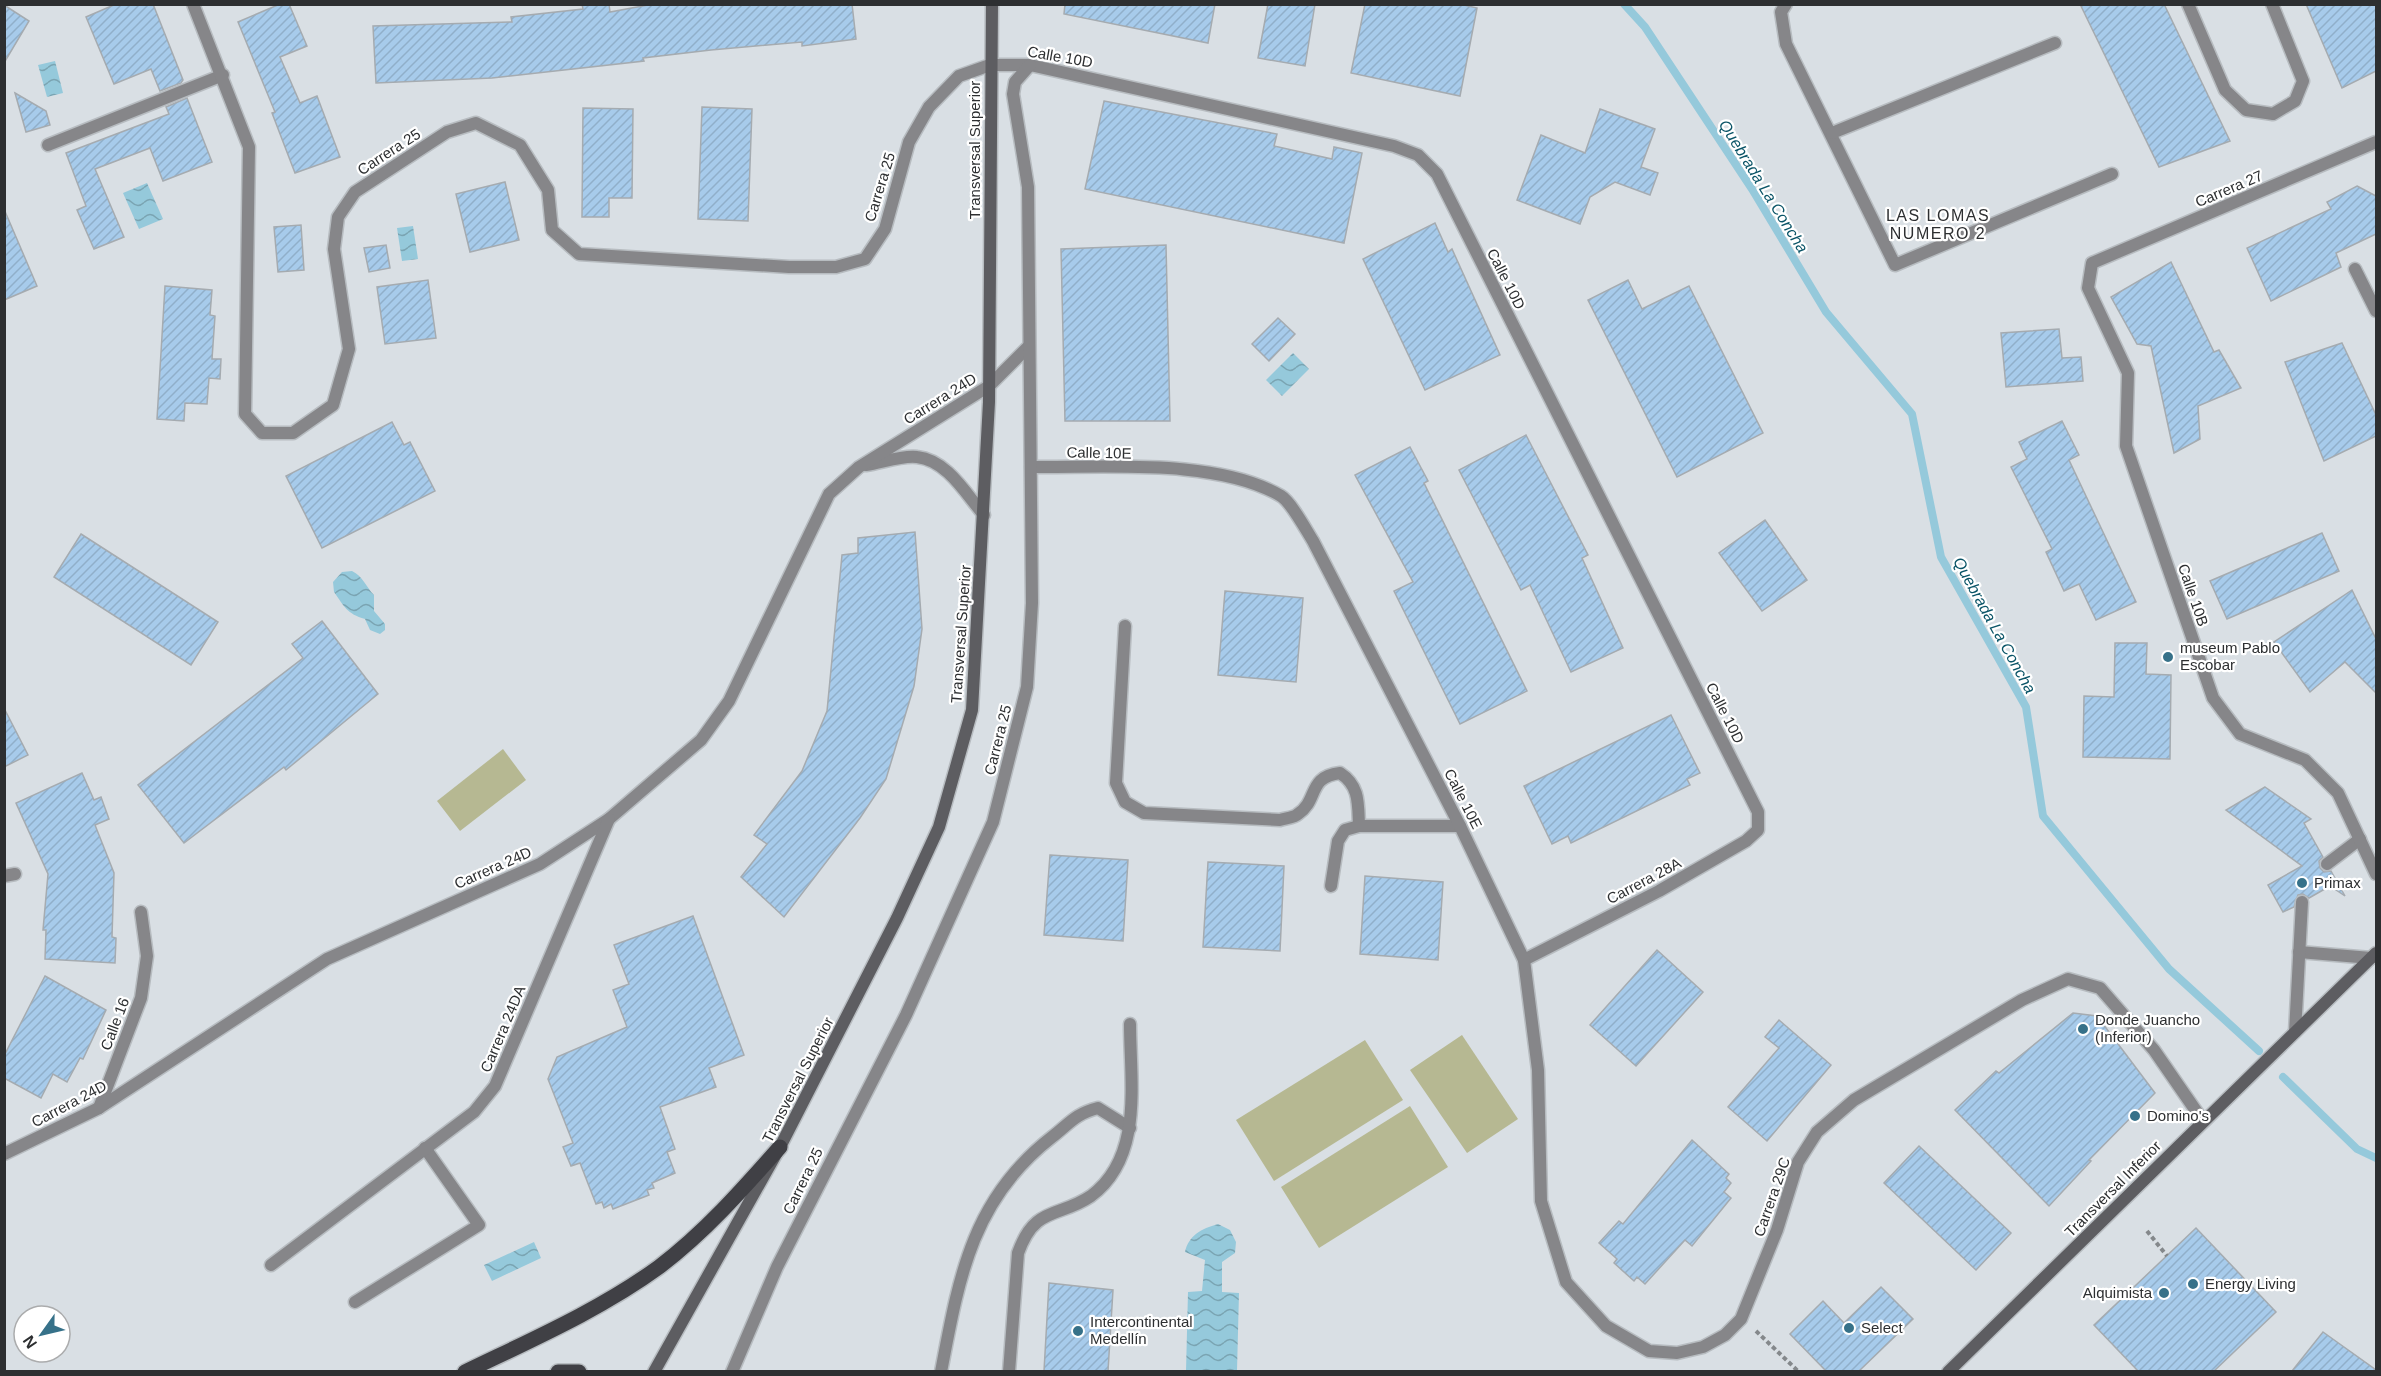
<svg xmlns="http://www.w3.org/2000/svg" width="2381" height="1376" viewBox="0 0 2381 1376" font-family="Arial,sans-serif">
	<defs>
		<pattern id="water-waves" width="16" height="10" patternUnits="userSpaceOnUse" patternTransform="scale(1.5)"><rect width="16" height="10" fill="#95c9db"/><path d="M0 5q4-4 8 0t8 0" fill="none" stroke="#7aa4b2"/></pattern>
		<pattern id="building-hatch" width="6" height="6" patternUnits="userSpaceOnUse" patternTransform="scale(1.5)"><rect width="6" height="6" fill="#a7cbeb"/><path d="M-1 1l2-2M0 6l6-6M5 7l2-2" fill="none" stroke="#90afca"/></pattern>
	</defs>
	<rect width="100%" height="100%" fill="#d9dfe4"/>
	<g fill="#b6b892">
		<polygon points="503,749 526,780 460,831 437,801"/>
		<polygon points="1462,1035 1518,1119 1467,1153 1410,1070"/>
		<polygon points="1365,1040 1403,1100 1274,1181 1236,1120"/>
		<polygon points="1410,1106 1448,1167 1319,1248 1281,1187"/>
	</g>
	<g fill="url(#water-waves)">
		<polygon points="55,61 63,93 47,97 38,65"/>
		<polygon points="147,183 163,219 139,229 123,193"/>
		<polygon points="413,226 418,259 402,261 397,228"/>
		<polygon points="1293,353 1309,369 1282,396 1266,380"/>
		<path d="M352 571C363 576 366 587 374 595V611L385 624V630L380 634 370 630 365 619C347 614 344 606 334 592L333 582 342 572Z"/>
		<path d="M1218 1224 1230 1230 1236 1242 1235 1253 1222 1262V1292L1239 1293 1237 1371H1186L1188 1292 1202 1291 1205 1260 1185 1252C1189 1235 1201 1229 1218 1224Z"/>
		<polygon points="534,1242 541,1258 492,1281 484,1265"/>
	</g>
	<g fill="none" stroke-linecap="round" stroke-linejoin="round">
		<g stroke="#95c9db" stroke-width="8">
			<polyline points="1624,4 1645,27 1752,189 1826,312 1912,414 1941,557 2026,707 2043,816 2169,969 2259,1051"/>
			<polyline points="2283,1077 2357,1149 2376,1158"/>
		</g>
	</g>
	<g fill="url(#building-hatch)" stroke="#a5abb0" stroke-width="1.5">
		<polygon points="116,4 153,4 183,80 181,83 160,91 151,69 114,84 86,17"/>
		<polygon points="280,4 289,4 307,46 280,57 300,103 317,96 340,157 295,173 272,113 275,112 238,22"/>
		<polygon points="582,4 609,4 610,12 653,4 852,4 856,39 802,46 802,42 711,50 643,58 644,61 492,78 376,83 373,26 512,22 511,17 583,9"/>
		<polygon points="1065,4 1215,4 1208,43 1064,14"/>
		<polygon points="1268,4 1315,4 1305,66 1258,58"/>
		<polygon points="1365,4 1460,4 1477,8 1460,96 1351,73"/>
		<polygon points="2080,4 2164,4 2230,141 2159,167"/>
		<polygon points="2306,4 2376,4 2376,71 2342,88"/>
		<polygon points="4,5 29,21 4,63"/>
		<polygon points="15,93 46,111 50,125 26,132"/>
		<polygon points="187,98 212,162 163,181 150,148 95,169 124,237 94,249 77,210 86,206 66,153 169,114 166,107"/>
		<polygon points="1104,101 1277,134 1274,146 1332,159 1334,147 1362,153 1344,243 1085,189"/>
		<polygon points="702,107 752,109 748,221 698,219"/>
		<polygon points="583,108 633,109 632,198 609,198 609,217 582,217"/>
		<polygon points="1600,109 1655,129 1641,167 1658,173 1650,195 1615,182 1590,197 1580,224 1517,200 1541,135 1585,153"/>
		<polygon points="505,182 519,240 470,252 456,194"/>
		<polygon points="2357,186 2376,196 2376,234 2336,253 2341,267 2271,301 2247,248 2331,209 2327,202"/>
		<polygon points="4,209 37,286 4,300"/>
		<polygon points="1435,223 1448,252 1452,249 1500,355 1425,390 1363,259"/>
		<polygon points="301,225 304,270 278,272 274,227"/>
		<polygon points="386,245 390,268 369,272 364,248"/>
		<polygon points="1166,245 1170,421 1065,421 1061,249"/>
		<polygon points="2171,262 2214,352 2219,350 2241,388 2198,406 2200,439 2174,453 2151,346 2137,344 2111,297"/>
		<polygon points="428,280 436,338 385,344 377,287"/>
		<polygon points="1628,280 1642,309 1689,286 1763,433 1677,477 1588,300"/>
		<polygon points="165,286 212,290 210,315 215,316 212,359 221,359 220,379 209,378 207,404 185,403 184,421 157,419"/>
		<polygon points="1278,318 1295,334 1269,361 1252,344"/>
		<polygon points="2059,329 2062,358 2081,357 2083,381 2006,387 2001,333"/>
		<polygon points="2342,343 2376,415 2376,436 2324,461 2285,362"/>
		<polygon points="2062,421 2079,455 2069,460 2136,602 2096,620 2079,584 2064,591 2046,552 2052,549 2011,467 2027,459 2019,442"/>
		<polygon points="392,422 404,445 410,442 435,491 322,548 286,476"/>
		<polygon points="1526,435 1588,555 1582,558 1623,648 1571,672 1530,585 1521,590 1459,470"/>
		<polygon points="1410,447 1428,481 1424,483 1527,691 1460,724 1394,591 1413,582 1355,475"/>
		<polygon points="1765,520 1807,580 1762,611 1719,553"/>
		<polygon points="915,532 922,629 914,686 886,779 860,818 784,917 741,877 767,844 754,835 802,771 827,711 842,555 858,553 858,538"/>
		<polygon points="2322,533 2339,571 2227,619 2210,581"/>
		<polygon points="81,534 218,622 191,665 54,577"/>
		<polygon points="2352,590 2376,639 2376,693 2345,662 2310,692 2274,642"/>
		<polygon points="1225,591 1303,598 1296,682 1218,675"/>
		<polygon points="322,621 378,694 286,770 284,767 184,843 138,785 303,658 292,644"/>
		<polygon points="2115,643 2147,643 2146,674 2171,675 2170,759 2083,757 2084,696 2114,697"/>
		<polygon points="4,708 28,755 4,767"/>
		<polygon points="1671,715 1700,773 1687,779 1690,785 1571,843 1568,836 1552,844 1524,786"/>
		<polygon points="82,773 94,800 101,797 109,819 95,825 114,873 112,937 116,938 115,963 45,959 46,930 43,930 48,874 16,803"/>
		<polygon points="2265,787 2311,819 2304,823 2323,857 2319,861 2320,868 2324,872 2331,871 2345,896 2330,886 2309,898 2303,894 2298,895 2294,907 2283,912 2268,885 2302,866 2226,810"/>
		<polygon points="1050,855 1128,860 1123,941 1044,935"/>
		<polygon points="1208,862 1284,866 1280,951 1203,947"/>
		<polygon points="1365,876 1443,882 1438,960 1360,954"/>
		<polygon points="693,916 744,1055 709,1068 716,1087 660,1107 675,1149 667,1152 675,1173 652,1183 654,1188 647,1190 649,1195 613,1209 611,1204 604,1208 602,1202 596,1204 580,1163 571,1166 563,1147 573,1143 548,1079 557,1057 627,1027 613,990 629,984 614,945"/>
		<polygon points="1657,950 1703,992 1636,1066 1590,1025"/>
		<polygon points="45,976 106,1010 83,1059 80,1058 67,1082 53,1074 41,1098 4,1078 4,1056"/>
		<polygon points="2073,1013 2097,1016 2155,1093 2089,1160 2091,1161 2049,1206 1955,1110 1996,1071 1999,1073"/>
		<polygon points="1779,1020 1831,1065 1767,1141 1728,1107 1779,1048 1765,1037"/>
		<polygon points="1692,1140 1729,1174 1726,1178 1731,1183 1724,1192 1731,1198 1692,1246 1685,1240 1645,1284 1637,1277 1634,1281 1614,1263 1617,1259 1599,1243 1619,1221 1623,1224"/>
		<polygon points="1919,1146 2011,1233 1976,1270 1884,1183"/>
		<polygon points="2196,1228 2276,1312 2214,1371 2138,1371 2094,1325"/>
		<polygon points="1049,1283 1113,1290 1108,1371 1044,1371"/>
		<polygon points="1881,1287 1913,1319 1859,1371 1826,1371 1790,1334 1823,1301 1844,1323"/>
		<polygon points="2323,1332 2376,1370 2376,1371 2292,1371"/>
	</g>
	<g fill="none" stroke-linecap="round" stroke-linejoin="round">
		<g stroke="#b7bcc0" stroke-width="15">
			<g id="service">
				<polyline points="2188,4 2225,90 2246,110 2273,114 2295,101 2303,81 2272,4"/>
				<polyline points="48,145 223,75"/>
				<path d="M1125 626 1116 783 1125 802 1144 813 1280 820C1285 818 1294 818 1298 814 1319 800 1307 777 1340 773 1360 786 1358 804 1359 826"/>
				<polyline points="2327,864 2360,839"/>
				<polyline points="4,876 15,874"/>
				<polyline points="1331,886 1338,841 1345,830 1359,826 1460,826"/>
				<polyline points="2299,952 2371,958"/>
				<polyline points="2295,1032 2302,902"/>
				<polyline points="355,1302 479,1225 425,1148"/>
				<path d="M941 1372C959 1277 972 1199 1052 1137 1070 1123 1075 1114 1098 1108L1130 1128"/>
				<path d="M1009 1372 1018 1253C1035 1205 1059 1218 1091 1196 1144 1157 1130 1081 1130 1024"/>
			</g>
		</g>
		<g stroke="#b7bcc0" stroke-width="15">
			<g id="minor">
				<polyline points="193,4 249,147 245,414 262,433 293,433 333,405 349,349 334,249 338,217 355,192 447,132 476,123 520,145 548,190 552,230 579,254 789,267 836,267 865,259 885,229 909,142 929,107 959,76 990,65 1030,65 1394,146 1418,155 1437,174 1758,812 1758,830 1746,841 1659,891 1524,960"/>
				<polyline points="1786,4 1781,12 1786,44 1895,265 2112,174"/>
				<polyline points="1832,133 2055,43"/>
				<polyline points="2376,142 2092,263 2088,288 2128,373 2126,446 2213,698 2240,734 2305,760 2338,793 2376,874"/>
				<polyline points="2355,269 2376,311"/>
				<path d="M866 465C881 463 902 455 917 457 947 460 966 494 984 515"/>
				<path d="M1031 467C1105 468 1217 458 1281 496 1291 502 1306 530 1313 541L1460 826 1524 960 1538 1070 1541 1201 1566 1282 1606 1326 1649 1351 1677 1353 1703 1347 1725 1335 1741 1319 1777 1230 1798 1162 1817 1132 1854 1100 2022 1000 2068 979 2100 988 2154 1050 2203 1121"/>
				<polyline points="99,1108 141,998 147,956 141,912"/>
				<polyline points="4,1154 99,1108 327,959 540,864 609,819 701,740 729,701 829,494 859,467 989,386 1029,346"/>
				<polyline points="271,1265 474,1112 495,1086 609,819"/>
				<polyline points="732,1372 777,1267 906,1015 993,822 1027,687 1032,603 1028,187 1013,94 1015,82 1030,65"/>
			</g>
		</g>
		<g stroke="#b7bcc0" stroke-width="15">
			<g id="secondary">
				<polyline points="654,1372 780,1147 897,918 939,827 972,710 989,402 992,4"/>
				<polyline points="1948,1372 2376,953"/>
			</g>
		</g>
		<g stroke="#b7bcc0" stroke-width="18">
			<g id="primary">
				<path d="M465 1372C531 1340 600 1310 659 1267 705 1232 742 1190 780 1147"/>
				<polyline points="558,1372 579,1372"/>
			</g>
		</g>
		<g stroke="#84888b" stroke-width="4" stroke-dasharray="4.5 3" stroke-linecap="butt">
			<polyline points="2147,1231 2167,1256"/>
			<polyline points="1756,1331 1799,1372"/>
		</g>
		<use href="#service" stroke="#868689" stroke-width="12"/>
		<use href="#minor" stroke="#868689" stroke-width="12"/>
		<use href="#secondary" stroke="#5d5d61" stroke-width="12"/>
		<use href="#primary" stroke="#404045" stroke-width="15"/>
	</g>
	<g fill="#367189" stroke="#fff" stroke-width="2">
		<circle cx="2168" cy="657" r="6"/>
		<circle cx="2302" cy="883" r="6"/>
		<circle cx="2083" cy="1029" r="6"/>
		<circle cx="2135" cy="1116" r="6"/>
		<circle cx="2193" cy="1284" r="6"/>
		<circle cx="2164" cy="1293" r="6"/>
		<circle cx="1849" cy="1328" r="6"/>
		<circle cx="1078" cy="1331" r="6"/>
	</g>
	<g text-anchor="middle" stroke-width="4.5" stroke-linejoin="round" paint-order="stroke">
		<g font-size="15" fill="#2d2f31" stroke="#fff">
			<text transform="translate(1060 57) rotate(10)" y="5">Calle 10D</text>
			<text transform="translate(975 150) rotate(-90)" y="5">Transversal Superior</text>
			<text transform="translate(389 152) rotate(-33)" y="5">Carrera 25</text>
			<text transform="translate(880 187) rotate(-73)" y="5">Carrera 25</text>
			<text transform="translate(2229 189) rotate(-23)" y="5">Carrera 27</text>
			<text transform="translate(1506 279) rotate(63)" y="5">Calle 10D</text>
			<text transform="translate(940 399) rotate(-32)" y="5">Carrera 24D</text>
			<text transform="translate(1099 453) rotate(1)" y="5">Calle 10E</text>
			<text transform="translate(2193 595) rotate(71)" y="5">Calle 10B</text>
			<text transform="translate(961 634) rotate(-86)" y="5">Transversal Superior</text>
			<text transform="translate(1725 713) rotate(63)" y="5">Calle 10D</text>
			<text transform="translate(998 740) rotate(-76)" y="5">Carrera 25</text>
			<text transform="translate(1463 799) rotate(63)" y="5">Calle 10E</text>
			<text transform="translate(493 868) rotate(-24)" y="5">Carrera 24D</text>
			<text transform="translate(1644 881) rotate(-28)" y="5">Carrera 28A</text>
			<text transform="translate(115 1024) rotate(-69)" y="5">Calle 16</text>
			<text transform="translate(503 1029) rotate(-67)" y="5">Carrera 24DA</text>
			<text transform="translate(798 1080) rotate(-63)" y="5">Transversal Superior</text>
			<text transform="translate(69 1104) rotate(-28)" y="5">Carrera 24D</text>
			<text transform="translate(803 1181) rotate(-64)" y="5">Carrera 25</text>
			<text transform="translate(2113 1189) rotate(-45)" y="5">Transversal Inferior</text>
			<text transform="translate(1772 1197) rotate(-71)" y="5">Carrera 29C</text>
		</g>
		<g font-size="15" fill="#2d2f31" stroke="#fff" text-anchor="start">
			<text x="2180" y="653">museum Pablo<tspan x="2180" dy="17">Escobar</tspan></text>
			<text x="2314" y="888">Primax</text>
			<text x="2095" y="1025">Donde Juancho<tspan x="2095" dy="17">(Inferior)</tspan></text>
			<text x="2147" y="1121">Domino's</text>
			<text x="2205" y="1289">Energy Living</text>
			<text x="2152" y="1298" text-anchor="end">Alquimista</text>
			<text x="1090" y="1327">Intercontinental<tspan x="1090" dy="17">Medellín</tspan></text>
			<text x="1861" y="1333">Select</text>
		</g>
		<g font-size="16" font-style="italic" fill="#0a5467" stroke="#fff">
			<text transform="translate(1764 186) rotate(58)" y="6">Quebrada La Concha</text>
			<text transform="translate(1995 625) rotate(61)" y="6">Quebrada La Concha</text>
		</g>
		<g font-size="16" letter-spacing="1.5" fill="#2d2f31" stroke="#fff">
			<text x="1938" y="221">LAS LOMAS<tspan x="1938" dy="18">NUMERO 2</tspan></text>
		</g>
	</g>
	<rect width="2381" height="1376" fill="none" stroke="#2d2f31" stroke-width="12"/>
	<g transform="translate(42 1334) rotate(236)"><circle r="28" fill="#ffffff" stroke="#abacad" stroke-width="1.5"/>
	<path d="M0-4.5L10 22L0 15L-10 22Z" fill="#367189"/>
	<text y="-9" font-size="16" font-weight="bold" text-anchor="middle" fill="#2d2f31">N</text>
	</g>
</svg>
